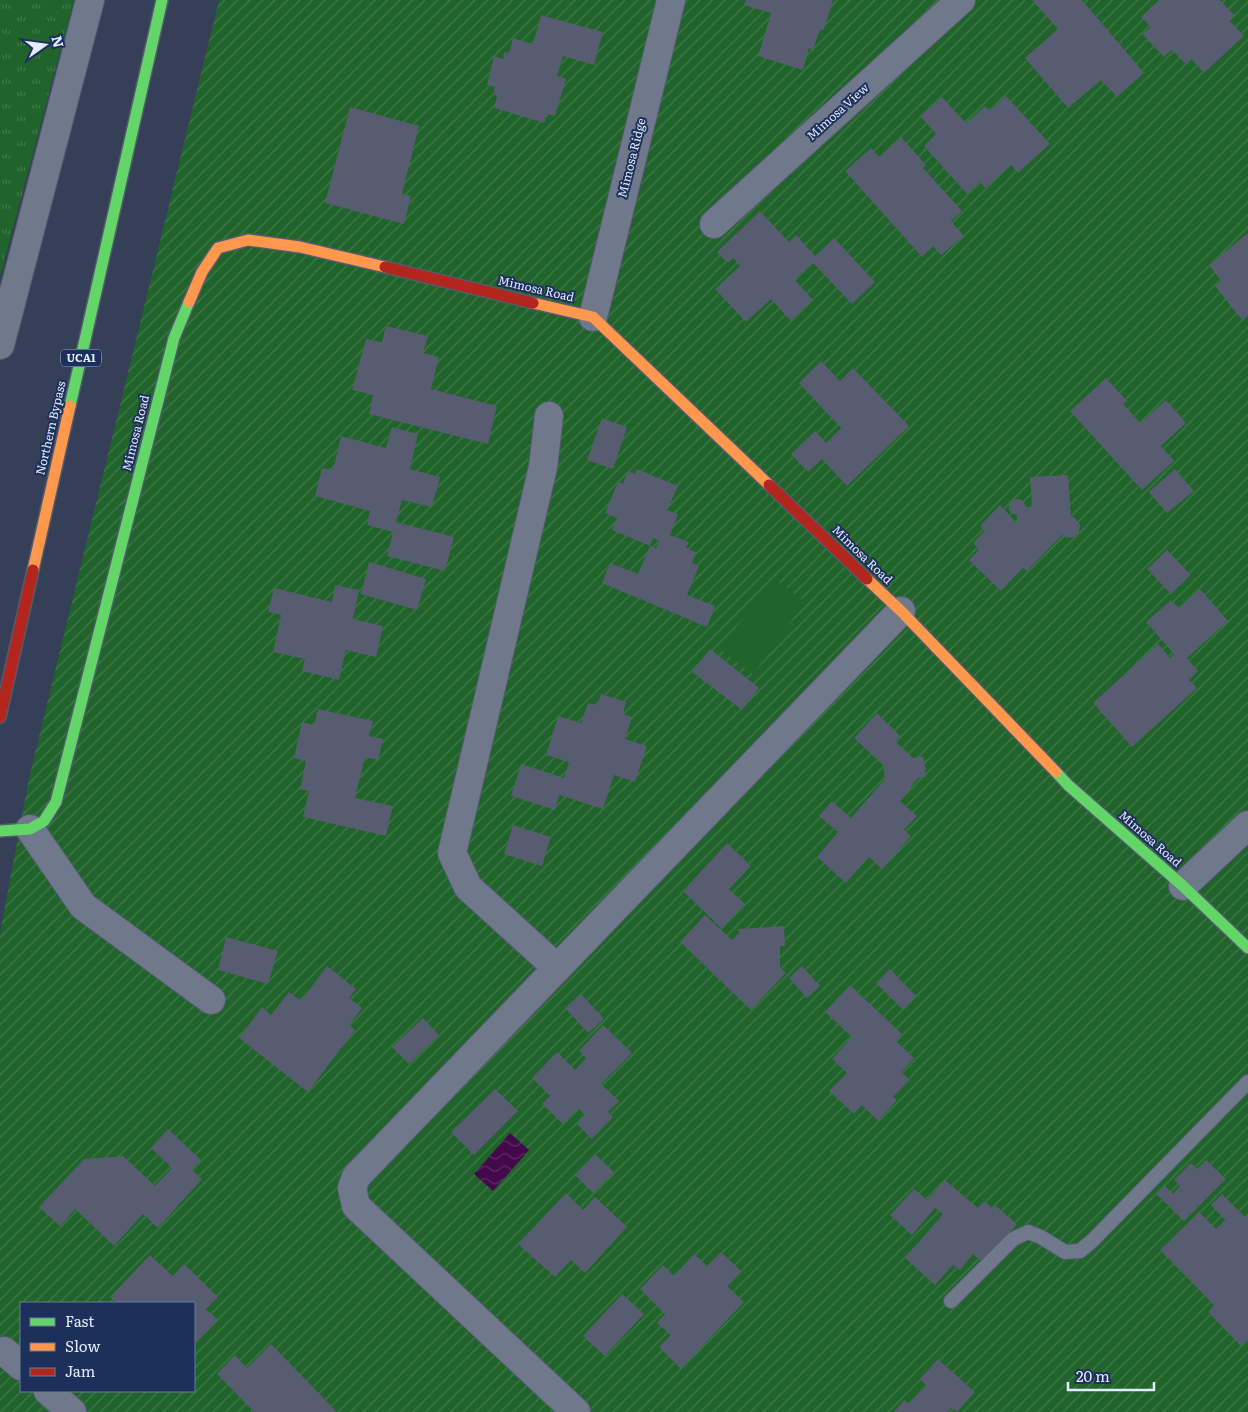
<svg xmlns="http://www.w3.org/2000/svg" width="1248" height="1412" viewBox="0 0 1248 1412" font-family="Literata,serif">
	<defs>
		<pattern id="grass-tufts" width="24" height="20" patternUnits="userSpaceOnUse" patternTransform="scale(1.25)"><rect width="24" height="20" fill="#20632b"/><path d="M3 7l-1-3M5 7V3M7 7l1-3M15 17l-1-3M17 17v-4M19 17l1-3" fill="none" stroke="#407a4b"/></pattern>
		<pattern id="garden-furrows" width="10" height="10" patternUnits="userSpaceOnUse" patternTransform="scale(1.25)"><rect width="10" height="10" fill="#20632b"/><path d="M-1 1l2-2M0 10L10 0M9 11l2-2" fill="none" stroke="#407a4b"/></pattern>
		<pattern id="water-waves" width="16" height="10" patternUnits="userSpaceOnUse" patternTransform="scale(1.25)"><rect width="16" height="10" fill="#43094a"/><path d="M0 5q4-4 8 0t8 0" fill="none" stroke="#5e2d65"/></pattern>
	</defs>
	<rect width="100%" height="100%" fill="#354058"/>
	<polygon fill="url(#grass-tufts)" points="0,0 74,0 0,276"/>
	<path fill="url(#garden-furrows)" fill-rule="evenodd" d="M219 0H1248V1412H0V933L29 778ZM21 1303H194V1391H21Z"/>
	<polygon fill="#20632b" points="773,578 805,602 753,674 720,649"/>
	<polygon fill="url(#water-waves)" points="510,1133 529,1150 493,1191 474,1174"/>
	<g fill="#575c70">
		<polygon points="746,0 833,0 824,30 820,29 813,50 809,48 803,70 758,56 771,13 744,5"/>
		<polygon points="1032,0 1082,0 1144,73 1117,97 1101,80 1068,108 1025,58 1058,29"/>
		<polygon points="1159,0 1220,0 1234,15 1229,20 1244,36 1204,73 1191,59 1186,64 1172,50 1164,57 1142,34 1151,27 1141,17"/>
		<polygon points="541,15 603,32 594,65 563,56 557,76 566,79 555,116 547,114 544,123 494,108 497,96 493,94 495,87 487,85 494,56 503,59 504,52 509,53 513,38 533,44"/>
		<polygon points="1006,96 1050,144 1018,173 1011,165 985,188 980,182 967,194 924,146 936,134 920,116 942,97 966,123 985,106 990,111"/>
		<polygon points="350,107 419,126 402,194 411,196 404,224 325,203"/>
		<polygon points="901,137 926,165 923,168 962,211 951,221 964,236 941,255 933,246 922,257 845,171 871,148 879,157"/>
		<polygon points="760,211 789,242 796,235 815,256 834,238 875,282 852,304 813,263 795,280 813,300 791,321 771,299 746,322 715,289 740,266 733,258 728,263 717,252"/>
		<polygon points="1248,233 1248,315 1242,320 1215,286 1221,281 1209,265"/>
		<polygon points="386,326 428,336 423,353 439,357 431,389 497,406 488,444 369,414 373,395 352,390 366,339 382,342"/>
		<polygon points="821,361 840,381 853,368 909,426 847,486 822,459 808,472 791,454 815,431 826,443 841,428 799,383"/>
		<polygon points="1106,378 1127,401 1123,404 1140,423 1166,400 1186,423 1161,446 1174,461 1142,490 1070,411"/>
		<polygon points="602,418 627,427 613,469 587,460"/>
		<polygon points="392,427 418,434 410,469 440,477 432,507 402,500 396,522 454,537 445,571 387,556 393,532 367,525 370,511 315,496 322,468 333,470 341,436 386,448"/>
		<polygon points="637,469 678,486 667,510 678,514 670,535 689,542 686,548 696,552 692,563 699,566 687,595 715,606 707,627 602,583 610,563 638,574 650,546 656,548 659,541 653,538 650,546 612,530 617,518 605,513 618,482 623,484 628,471 635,474"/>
		<polygon points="1175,469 1194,491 1167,513 1149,492"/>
		<polygon points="1068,475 1071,516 1076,519 1080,525 1079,532 1074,537 1068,538 1062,535 1027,571 1023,568 1001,591 969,560 979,549 973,543 985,531 980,526 1000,505 1017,523 1017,515 1013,514 1009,510 1009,505 1012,500 1017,499 1022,500 1025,504 1026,507 1032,507 1030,477"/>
		<polygon points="1167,550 1191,575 1171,594 1147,569"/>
		<polygon points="369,562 426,579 417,610 361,594"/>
		<polygon points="335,585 359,590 353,619 383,626 376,657 346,650 339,680 302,671 305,659 273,652 281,615 268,612 274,588 332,602"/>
		<polygon points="1200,589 1228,621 1187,658 1198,671 1189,680 1197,688 1132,747 1093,703 1158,644 1170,658 1174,654 1146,622 1171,600 1179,608"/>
		<polygon points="710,649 759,688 742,710 692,672"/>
		<polygon points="601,694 626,702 623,714 632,717 625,739 647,746 635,782 614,775 603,809 559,795 555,810 511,796 521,764 564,778 569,762 546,755 558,716 581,723 588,703 597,705"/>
		<polygon points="318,709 373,721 369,736 383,739 378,760 365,757 355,798 393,806 386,836 303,817 309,791 300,789 306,761 294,758 302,722 314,725"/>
		<polygon points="877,713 900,736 895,741 913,758 923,756 926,770 925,771 926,777 918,778 911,787 912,788 900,801 917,816 904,830 911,836 882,869 869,857 846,883 817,857 838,832 819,816 832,801 851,818 885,779 883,765 854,738"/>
		<polygon points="513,825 551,837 542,866 504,854"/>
		<polygon points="727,843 751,866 729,889 745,904 722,929 683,891"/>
		<polygon points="705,915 732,940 739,933 738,929 784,926 785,946 780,946 780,967 786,973 751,1010 680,942"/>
		<polygon points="226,937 278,951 268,984 218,970"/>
		<polygon points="327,966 356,989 349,998 362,1008 349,1025 355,1030 308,1092 239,1038 262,1007 271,1015 289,992 301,1001"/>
		<polygon points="802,966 820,986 807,998 789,978"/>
		<polygon points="890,969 916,996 903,1010 876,983"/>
		<polygon points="850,985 902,1034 896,1041 914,1058 901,1072 910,1080 893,1097 897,1100 878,1121 862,1105 854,1114 829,1091 847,1073 832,1059 852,1037 825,1012"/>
		<polygon points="581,994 604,1019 588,1033 565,1008"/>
		<polygon points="423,1018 439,1035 409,1064 392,1047"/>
		<polygon points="603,1025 632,1053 601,1084 619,1101 608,1112 613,1117 592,1139 577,1124 585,1115 578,1108 563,1124 542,1104 550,1096 532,1078 557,1052 575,1070 586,1058 579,1051"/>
		<polygon points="495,1089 518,1111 474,1155 451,1132"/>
		<polygon points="168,1129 201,1160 192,1170 202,1179 158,1228 143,1214 114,1246 75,1209 60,1226 39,1207 84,1159 123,1156 155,1186 172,1168 151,1148"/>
		<polygon points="595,1154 614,1172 593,1193 575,1175"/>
		<polygon points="1206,1160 1226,1179 1184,1221 1156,1194 1165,1186 1173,1194 1180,1186 1174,1180 1191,1163 1197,1169"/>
		<polygon points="945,1180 978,1208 984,1201 992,1208 995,1205 1017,1224 983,1263 973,1254 960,1270 953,1265 935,1285 905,1258 943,1214 935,1208 912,1235 890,1215 914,1189 927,1200"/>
		<polygon points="566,1193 583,1210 595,1197 627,1227 585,1273 571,1260 555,1277 518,1244"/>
		<polygon points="1222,1194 1245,1217 1248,1214 1248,1339 1241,1346 1208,1312 1214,1305 1160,1250 1199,1212 1216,1229 1225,1220 1211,1205"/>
		<polygon points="721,1252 741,1271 727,1286 744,1302 681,1369 659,1347 671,1335 657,1323 665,1314 640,1289 663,1265 674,1276 694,1254 707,1266"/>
		<polygon points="150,1255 173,1276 184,1264 218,1297 206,1309 218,1320 197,1342 194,1339 194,1303 117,1303 110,1297"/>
		<polygon points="622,1294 644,1314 605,1356 583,1336"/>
		<polygon points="271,1344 336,1411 335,1412 254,1412 217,1374 235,1355 247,1368"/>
		<polygon points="938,1359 975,1392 957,1412 952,1408 948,1412 894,1412 904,1400 909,1404 926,1385 920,1379"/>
	</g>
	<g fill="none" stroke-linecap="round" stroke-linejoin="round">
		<g stroke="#535b6e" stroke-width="16">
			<polyline id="lane" points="951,1301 1013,1239 1028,1232 1041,1237 1065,1252 1080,1251 1092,1241 1248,1082"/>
		</g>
		<g stroke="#535b6e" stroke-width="30">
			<g id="street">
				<polyline points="714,224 961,0"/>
				<polyline points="593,317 671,0"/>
				<polyline points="0,345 90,0"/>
				<polyline points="549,416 543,467 452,853 468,887 557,968"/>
				<polyline points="30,829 83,906 211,1000"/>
				<polyline points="1183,886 1248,825"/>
				<polyline points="4,1351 21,1366"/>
				<polyline points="48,1391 72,1412"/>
				<polyline points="576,1412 356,1206 352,1188 356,1177 901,611"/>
			</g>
		</g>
		<g stroke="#535b6e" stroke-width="14">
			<g id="fast">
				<polyline points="70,406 162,0"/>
				<polyline points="1056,772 1068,785 1183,886 1248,948"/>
				<polyline points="0,831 30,829 44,821 56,802 174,338 189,302"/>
			</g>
		</g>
		<g stroke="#535b6e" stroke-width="14">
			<g id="slow">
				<polyline points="189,302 202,272 218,248 248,240 300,247 385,267"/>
				<polyline points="533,303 593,317 769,485"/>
				<polyline points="33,570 70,406"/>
				<polyline points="867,579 901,611 1056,772"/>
			</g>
		</g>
		<g stroke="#535b6e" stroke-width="14">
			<g id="jam">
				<polyline points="385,267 533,303"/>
				<polyline points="769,485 867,579"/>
				<polyline points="0,717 33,570"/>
			</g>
		</g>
		<use href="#lane" stroke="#70788b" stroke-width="14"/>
		<use href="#street" stroke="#70788b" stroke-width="28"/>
		<use href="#fast" stroke="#63d668" stroke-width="11"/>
		<use href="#slow" stroke="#ff974d" stroke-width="11"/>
		<use href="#jam" stroke="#b3261e" stroke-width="11"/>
	</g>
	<g text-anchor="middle" stroke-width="4" stroke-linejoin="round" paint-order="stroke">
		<rect fill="#1d305b" stroke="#a8b3cc" stroke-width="1" x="61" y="349.5" width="40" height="17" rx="4"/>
		<g font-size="11" font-weight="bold" fill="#e3ebfc">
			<text x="81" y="362">UCA1</text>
		</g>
		<g font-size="12" fill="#e3ebfc" stroke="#1d305b">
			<text transform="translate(838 112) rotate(-42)" y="4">Mimosa View</text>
			<text transform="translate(632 158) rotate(-76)" y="4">Mimosa Ridge</text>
			<text transform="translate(536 289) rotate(13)" y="4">Mimosa Road</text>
			<text transform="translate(51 428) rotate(-77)" y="4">Northern Bypass</text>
			<text transform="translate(136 433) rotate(-76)" y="4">Mimosa Road</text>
			<text transform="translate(862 555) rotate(44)" y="4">Mimosa Road</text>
			<text transform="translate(1150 839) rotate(41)" y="4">Mimosa Road</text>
		</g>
	</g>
	<rect x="20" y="1302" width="175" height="90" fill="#1d305b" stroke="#6c7b9b"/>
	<rect x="30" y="1318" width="25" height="8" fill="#63d668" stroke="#6c7b9b"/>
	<text x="65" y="1327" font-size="15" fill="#e3ebfc">Fast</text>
	<rect x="30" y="1343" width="25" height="8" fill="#ff974d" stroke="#6c7b9b"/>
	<text x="65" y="1352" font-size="15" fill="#e3ebfc">Slow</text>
	<rect x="30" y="1368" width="25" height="8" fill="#b3261e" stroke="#6c7b9b"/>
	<text x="65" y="1377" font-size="15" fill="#e3ebfc">Jam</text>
	<g transform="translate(45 45) rotate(76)" stroke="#1d305b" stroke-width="4" paint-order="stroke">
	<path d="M0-4L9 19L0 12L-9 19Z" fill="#e3ebfc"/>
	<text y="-8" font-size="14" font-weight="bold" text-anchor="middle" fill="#e3ebfc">N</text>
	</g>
	<path d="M1068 1382v8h86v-8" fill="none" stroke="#e3ebfc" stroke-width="2.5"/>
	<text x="1076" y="1382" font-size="15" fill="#e3ebfc" stroke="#1d305b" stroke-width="4" paint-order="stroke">20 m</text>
</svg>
